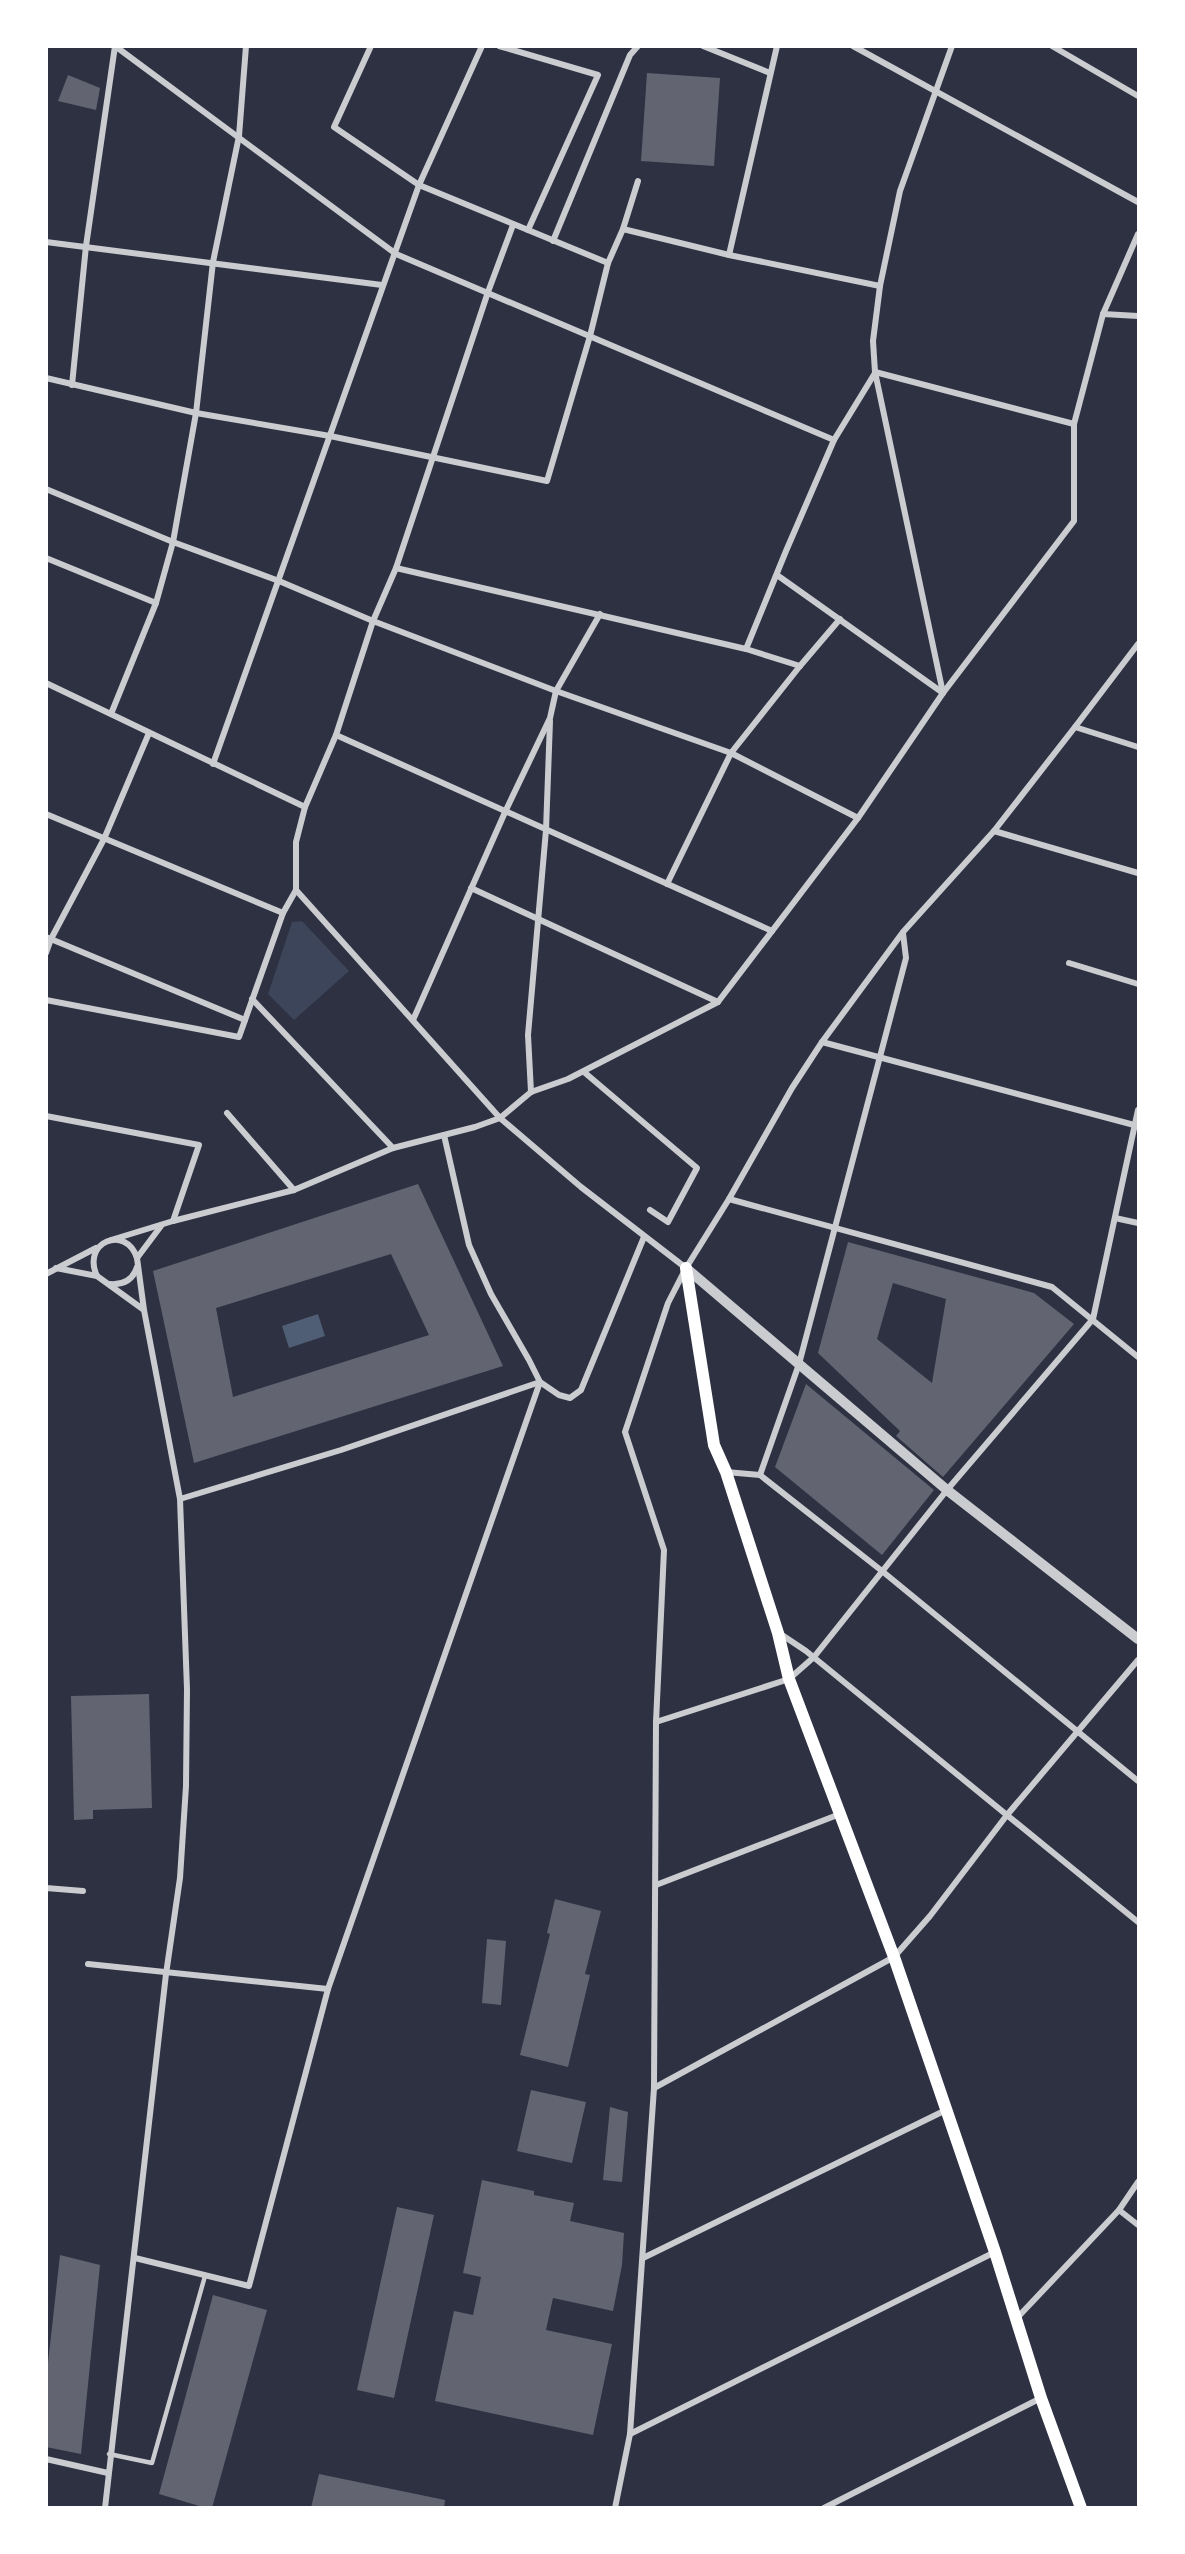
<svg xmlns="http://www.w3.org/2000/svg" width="1185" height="2554" viewBox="0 0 1185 2554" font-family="'Fira Sans Condensed',sans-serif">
	<rect width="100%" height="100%" fill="#2d3142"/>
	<polygon fill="#3c4559" points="302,921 349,971 294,1020 268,994 292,922"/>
	<polygon fill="#4f5d75" points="318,1314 325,1336 289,1348 282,1326"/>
	<g fill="#626471" fill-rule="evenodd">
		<polygon points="647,73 720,78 714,166 641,161"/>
		<polygon points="68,75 100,88 96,110 58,101"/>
		<path d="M418 1184 503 1366 194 1463 153 1271ZM391 1254 429 1335 233 1397 216 1308Z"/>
		<path d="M848 1242 1034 1293 1074 1324 943 1477 896 1436 900 1431 818 1353ZM893 1283 946 1299 932 1383 877 1339Z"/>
		<polygon points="806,1384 934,1490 882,1555 775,1467"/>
		<polygon points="149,1694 152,1808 93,1810 93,1819 74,1820 71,1696"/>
		<polygon points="555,1899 601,1911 585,1974 590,1975 568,2067 520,2055 550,1934 547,1933"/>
		<polygon points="487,1939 506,1941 501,2005 482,2003"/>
		<polygon points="531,2090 586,2102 572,2163 517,2151"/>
		<polygon points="610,2107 628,2112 622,2182 603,2180"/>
		<polygon points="482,2180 534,2191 534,2195 574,2203 570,2221 624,2233 622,2265 613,2311 553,2298 546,2330 612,2344 593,2435 435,2401 454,2311 473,2315 481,2277 463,2273"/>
		<polygon points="397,2207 434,2215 394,2398 357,2390"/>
		<polygon points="60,2255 100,2265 81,2454 46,2447 46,2381"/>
		<polygon points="213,2295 267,2310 212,2508 206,2508 159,2494"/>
		<polygon points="319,2474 445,2500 444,2508 311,2508"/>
	</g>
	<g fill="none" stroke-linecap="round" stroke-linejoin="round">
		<polyline stroke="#caccd0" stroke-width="4.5" points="109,2454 152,2463 205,2276"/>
		<g stroke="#caccd0" stroke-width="6">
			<polyline points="371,46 334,127 419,185 608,263"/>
			<polyline points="499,46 598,75 528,230"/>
			<polyline points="703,46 770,73"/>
			<polyline points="853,46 1138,202"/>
			<polyline points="1052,46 1138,96"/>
			<polyline points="623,229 729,255 880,286"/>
			<polyline points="553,241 630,55 638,46"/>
			<polyline points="46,242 382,285"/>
			<polyline points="729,255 777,46"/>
			<polyline points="1103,314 1138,316"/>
			<polyline points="875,372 1074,424"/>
			<polyline points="46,378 196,413 330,436 547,481 590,336 608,263 623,229 638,181"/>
			<polyline points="72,385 86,246 115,46 396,254 834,440"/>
			<polyline points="46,489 173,542 279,581 373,621 556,691 731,753 858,818"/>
			<polyline points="46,558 156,603"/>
			<polyline points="396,568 746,649 800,666"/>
			<polyline points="777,575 943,693"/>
			<polyline points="1138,644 1075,727 1138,747"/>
			<polyline points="746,649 786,551 834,440 875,373"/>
			<polyline points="46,683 305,807"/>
			<polyline points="943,693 875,372 873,341 880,286 900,191 952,46"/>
			<polyline points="111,714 156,603 173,542 196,413 213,262 239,136 246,46"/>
			<polyline points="336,735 772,931"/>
			<polyline points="213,764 419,185 482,46"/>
			<polyline points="46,814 283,913"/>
			<polyline points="994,831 1138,873"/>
			<polyline points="667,884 731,753 800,666 840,619"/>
			<polyline points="471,888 718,1002"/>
			<polyline points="296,890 500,1118 581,1187 686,1268"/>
			<polyline points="46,937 245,1020"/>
			<polyline points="46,953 51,939 104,839 149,733"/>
			<polyline points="1069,963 1138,984"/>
			<polyline points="252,999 393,1148"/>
			<polyline points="46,1000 239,1037 283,913 296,890 296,842 305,807 336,735 373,621 396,568 488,292 513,225"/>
			<polyline points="413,1020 506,810 550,718 556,691 600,614"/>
			<polyline points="822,1042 1138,1126"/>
			<polyline points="584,1072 697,1168 668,1222 650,1210"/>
			<polyline points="531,1092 528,1035 546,830 550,721"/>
			<polyline points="227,1113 294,1190"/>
			<polyline points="46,1116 199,1145 173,1221"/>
			<polyline points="444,1135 469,1245 491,1294 529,1360 540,1382 559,1395 570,1398 581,1390 644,1237"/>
			<polyline points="729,1199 1052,1287 1138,1357"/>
			<polyline points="1115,1218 1138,1223"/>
			<polyline points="111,1240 173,1221 294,1190 393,1148 475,1127 500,1118 531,1092 568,1079 718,1002 858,818 943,693 1074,521 1074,424 1103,314 1138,234"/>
			<polyline points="137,1258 161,1226"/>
			<polyline points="56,1268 97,1276"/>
			<polyline points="46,1274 96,1248"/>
			<path d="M110 1284C123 1285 133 1280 137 1267"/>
			<polyline points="726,1472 760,1475"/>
			<polyline points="760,1475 799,1364 906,958 903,933"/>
			<polyline points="760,1475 882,1571 1138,1781"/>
			<polyline points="180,1499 341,1450 540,1382"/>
			<polyline points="779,1633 806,1651 1138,1922"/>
			<polyline points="656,1722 789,1679 814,1657 947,1490 1093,1319 1138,1110"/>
			<polyline points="656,1885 840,1814"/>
			<polyline points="46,1888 83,1891"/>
			<polyline points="88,1964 328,1989"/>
			<polyline points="654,2088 894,1957 930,1916 1007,1815 1138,1660"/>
			<polyline points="1119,2210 1138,2225"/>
			<polyline points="135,2258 249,2286 328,1989 540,1382"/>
			<polyline points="643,2258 946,2110"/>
			<polyline points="1017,2318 1119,2210 1138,2182"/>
			<polyline points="630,2434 995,2252"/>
			<polyline points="46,2459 108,2473"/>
			<path d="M105 2508 166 1974 180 1878 186 1786 187 1689 180 1499 144 1310 137 1258C126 1224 81 1242 97 1276L144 1310"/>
			<polyline points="615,2508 630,2434 654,2088 656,1722 664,1550 625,1432 668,1303 686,1268 729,1199 792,1088 822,1042 903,932 994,831 1075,727"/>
			<polyline points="824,2508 1041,2398"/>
		</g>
		<polyline stroke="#caccd0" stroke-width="10" points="686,1268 947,1490 1138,1639"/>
		<polyline stroke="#fff" stroke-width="12" points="686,1268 714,1445 726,1472 778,1633 789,1679 894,1957 995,2252 1041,2398 1081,2508"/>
	</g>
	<rect width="1185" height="2554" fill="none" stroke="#ffffff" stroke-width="96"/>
</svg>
